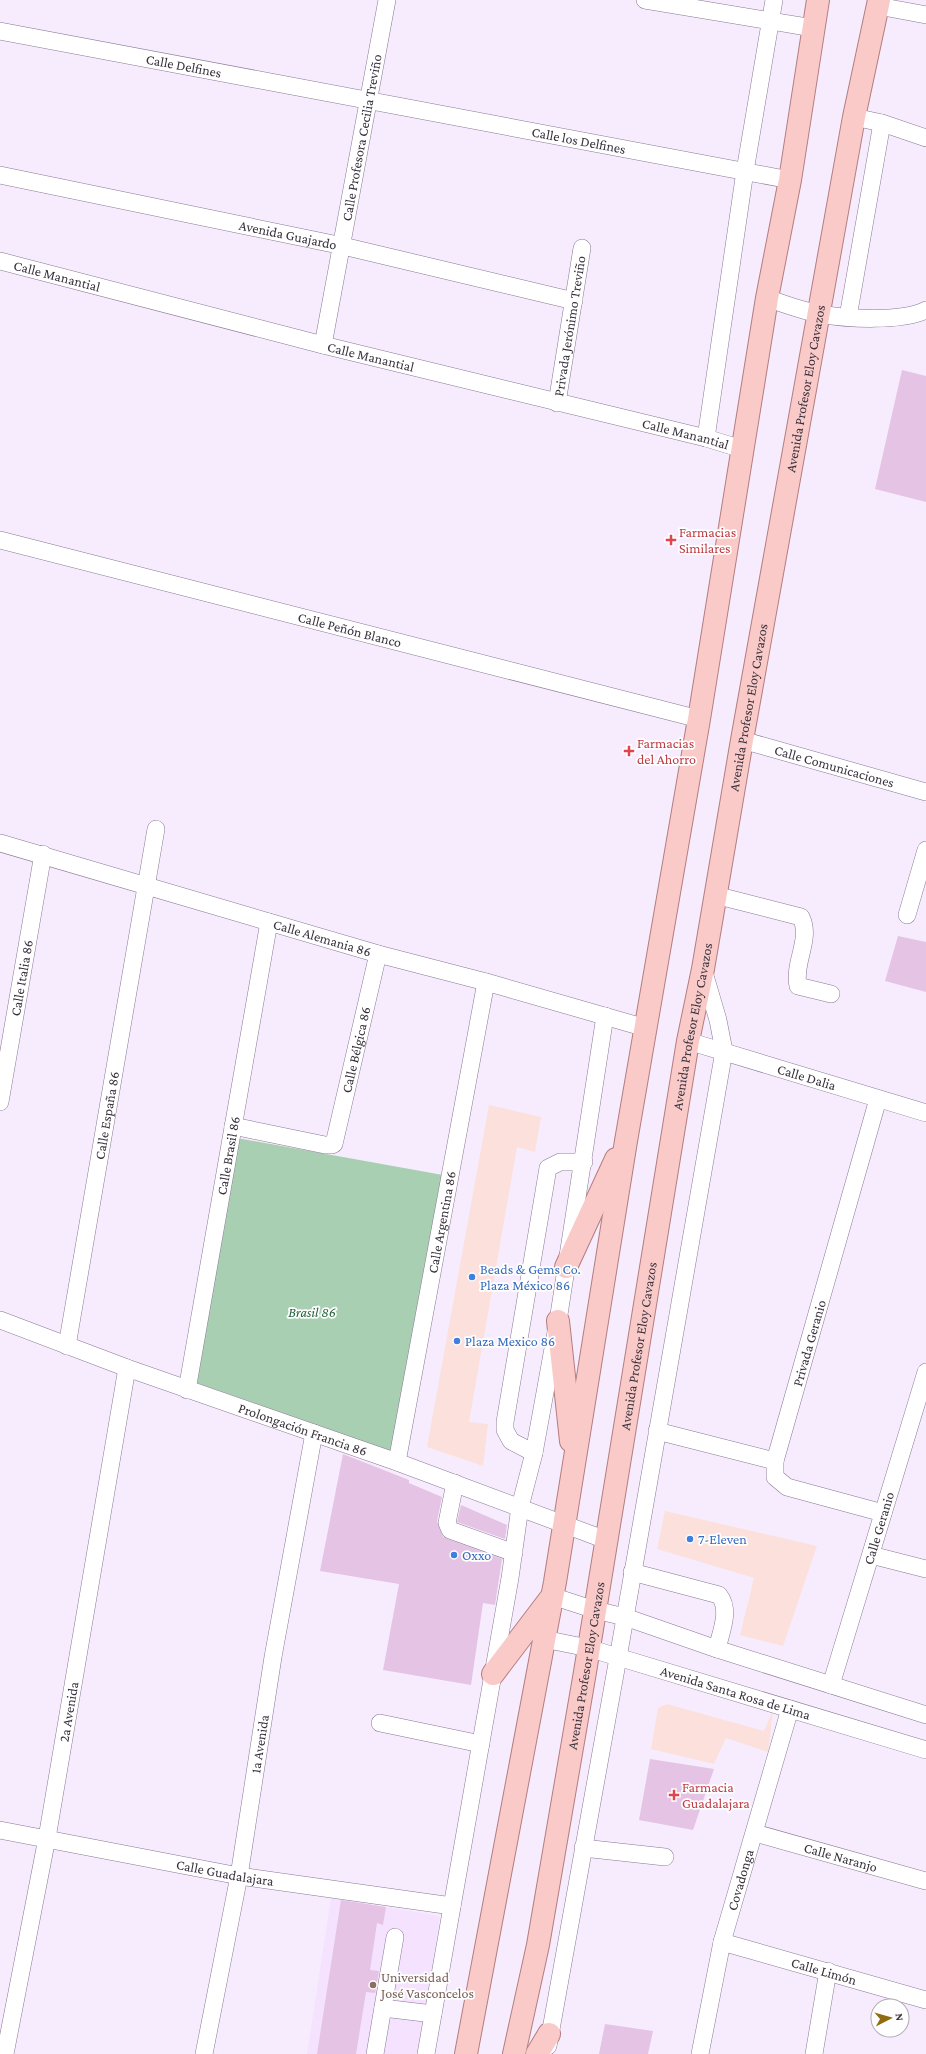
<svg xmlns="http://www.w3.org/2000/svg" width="926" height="2054" viewBox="0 0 926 2054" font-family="'Crimson Pro',serif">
	<rect width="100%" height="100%" fill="#f7ecfe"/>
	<g fill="#fbe0dc">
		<polygon points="489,1105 541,1117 535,1152 517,1147 469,1422 488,1424 483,1466 427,1447"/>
		<polygon points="665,1511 817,1546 783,1646 740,1635 754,1578 657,1549"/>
		<polygon points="667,1704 764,1731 773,1710 768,1752 726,1738 714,1764 651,1749 658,1708"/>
	</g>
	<polygon fill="#f4e2ff" points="331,1898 440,1916 418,2054 307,2054"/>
	<polygon fill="#a9cfb3" points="237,1138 443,1175 393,1452 191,1381"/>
	<g fill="#e5c3e5">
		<polygon points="902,370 926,376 926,502 875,489"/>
		<polygon points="898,936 926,942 926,992 885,981"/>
		<polygon points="343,1454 409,1480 409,1483 442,1497 437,1521 443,1537 502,1559 495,1605 483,1603 471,1685 383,1670 399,1584 320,1571"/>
		<polygon points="461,1505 507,1525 505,1539 457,1522"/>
		<polygon points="650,1759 714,1769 693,1830 639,1820"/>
		<polygon points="341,1900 386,1907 383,1925 377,1923 370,1970 379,1971 375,1993 366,1992 356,2054 317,2054"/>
		<polygon points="605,2024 653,2031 648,2054 599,2054"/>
	</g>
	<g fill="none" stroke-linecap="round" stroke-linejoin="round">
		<g stroke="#897893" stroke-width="18">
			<g id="minor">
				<polyline points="645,0 813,28"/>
				<polyline points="878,6 926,15"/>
				<path id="s1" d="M0 31 790 180"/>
				<polyline points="854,117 882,123 926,138"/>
				<path id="s2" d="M0 175 343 246 574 301"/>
				<path id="s3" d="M0 261 323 345 706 438 742 449"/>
				<path d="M767 298C784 304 802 311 820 314 847 319 902 322 926 310"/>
				<polyline points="848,317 882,123"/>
				<path id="s4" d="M323 345 387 0"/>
				<path id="s5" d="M557 403 582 248"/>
				<polyline points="706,438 745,171 774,0"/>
				<path id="s6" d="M0 540 699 719"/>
				<path id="s7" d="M742 740 926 792"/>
				<path id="s8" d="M0 843 378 954 486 982 646 1028"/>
				<path d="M715 895 801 917C812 939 793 962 798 986L831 994"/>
				<polyline points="907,915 926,850"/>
				<path id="s9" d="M688 1041 926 1113"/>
				<polyline points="878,1099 775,1461 775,1477 787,1487 883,1513"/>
				<path id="s10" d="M0 1102 43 854"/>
				<path id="s11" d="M233 1126 325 1145H332L334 1144 378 954"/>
				<path id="s12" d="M0 1320 127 1368 397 1462 606 1540"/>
				<path id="s13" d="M67 1346 156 829"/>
				<path id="s14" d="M187 1390 269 922"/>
				<polyline points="657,1431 775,1461"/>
				<polyline points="534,1453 511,1441 505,1430 505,1422 548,1168 560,1162 584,1162"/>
				<path id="s15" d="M397 1462 486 982"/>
				<polyline points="455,1483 447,1523 450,1530 514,1553"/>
				<polyline points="871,1555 926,1569"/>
				<path d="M632 1572 719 1595C731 1610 721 1631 717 1649"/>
				<polyline points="552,1596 595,1610 625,1617 717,1649 926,1715"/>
				<path id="s16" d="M544 1639 588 1648 926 1750"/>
				<path id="s17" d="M831 1685 926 1372"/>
				<polyline points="380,1723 481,1744"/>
				<path id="s18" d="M0 1830 239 1876 452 1906"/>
				<path id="s19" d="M755 1833 926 1881"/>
				<polyline points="583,1848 665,1857"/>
				<path id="s20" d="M722 1942 926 2000"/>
				<polyline points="383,2008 433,2014"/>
				<polyline points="548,2046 618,1658 724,1051 718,1020 703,969"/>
				<path id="s21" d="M5 2054 47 1838 127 1368"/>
				<path id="s22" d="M204 2054 239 1876 273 1657 314 1433"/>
				<polyline points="375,2054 395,1937"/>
				<polyline points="426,2054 510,1578 520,1507 534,1453 558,1321 605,1016"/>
				<path id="s23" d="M700 2054 722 1942 790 1709"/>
				<polyline points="814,2054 828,1971"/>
			</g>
		</g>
		<g stroke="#b37d7f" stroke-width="24">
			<g id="major">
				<polyline points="566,1267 616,1159"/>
				<polyline points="558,1321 571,1441"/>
				<polyline points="493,1674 550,1599"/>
				<polyline points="466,2054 555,1582 626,1141 699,719 767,298 790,180 818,0"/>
				<path id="s24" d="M514 2054 538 1945 585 1672 688 1041 703 969 742 740 854 117 879 0"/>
				<polyline points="537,2054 549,2034"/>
			</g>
		</g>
		<use href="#minor" stroke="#fff" stroke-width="17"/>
		<use href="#major" stroke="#f9cac8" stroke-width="22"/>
	</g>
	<g fill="#e0444e" stroke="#fefefe" stroke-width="1.5">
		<path d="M669 534h4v4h4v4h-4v4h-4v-4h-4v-4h4z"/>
		<path d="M627 745h4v4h4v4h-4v4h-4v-4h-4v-4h4z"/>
		<path d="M672 1789h4v4h4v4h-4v4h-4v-4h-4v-4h4z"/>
	</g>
	<g fill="#3f7fe0" stroke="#fefefe" stroke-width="1.5">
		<circle cx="472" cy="1277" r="4"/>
		<circle cx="457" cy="1341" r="4"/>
		<circle cx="690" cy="1539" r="4"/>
		<circle cx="454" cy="1555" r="4"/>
	</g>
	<circle fill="#8d6e63" stroke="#fefefe" stroke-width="1.5" cx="373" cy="1985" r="4"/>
	<g text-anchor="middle" stroke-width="3.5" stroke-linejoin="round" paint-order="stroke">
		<g font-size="14" fill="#39323d" stroke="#fefefe">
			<text dy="5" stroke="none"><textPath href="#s1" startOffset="187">Calle Delfines</textPath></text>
			<text dy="5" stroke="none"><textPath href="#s4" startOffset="211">Calle Profesora Cecilia Treviño</textPath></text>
			<text dy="5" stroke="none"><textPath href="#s1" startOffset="589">Calle los Delfines</textPath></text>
			<text dy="5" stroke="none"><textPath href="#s2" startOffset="294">Avenida Guajardo</textPath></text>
			<text dy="5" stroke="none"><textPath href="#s3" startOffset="59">Calle Manantial</textPath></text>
			<text dy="5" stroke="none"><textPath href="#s5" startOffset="78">Privada Jerónimo Treviño</textPath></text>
			<text dy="5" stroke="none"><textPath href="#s3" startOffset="383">Calle Manantial</textPath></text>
			<text dy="5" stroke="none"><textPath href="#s24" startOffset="1691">Avenida Profesor Eloy Cavazos</textPath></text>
			<text dy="5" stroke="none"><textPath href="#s3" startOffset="707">Calle Manantial</textPath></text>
			<text dy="5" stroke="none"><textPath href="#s6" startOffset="361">Calle Peñón Blanco</textPath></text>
			<text dy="5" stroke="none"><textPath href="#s24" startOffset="1367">Avenida Profesor Eloy Cavazos</textPath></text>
			<text dy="5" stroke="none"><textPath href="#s7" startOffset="96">Calle Comunicaciones</textPath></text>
			<text dy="5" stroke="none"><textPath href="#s8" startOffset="336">Calle Alemania 86</textPath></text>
			<text dy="5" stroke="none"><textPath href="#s10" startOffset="126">Calle Italia 86</textPath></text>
			<text dy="5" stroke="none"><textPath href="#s24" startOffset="1043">Avenida Profesor Eloy Cavazos</textPath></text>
			<text dy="5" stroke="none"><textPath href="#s11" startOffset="200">Calle Bélgica 86</textPath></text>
			<text dy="5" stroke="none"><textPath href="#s9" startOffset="124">Calle Dalia</textPath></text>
			<text dy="5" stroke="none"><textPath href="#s13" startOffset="234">Calle España 86</textPath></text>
			<text dy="5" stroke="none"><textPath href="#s14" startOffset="238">Calle Brasil 86</textPath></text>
			<text dy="5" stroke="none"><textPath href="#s15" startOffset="244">Calle Argentina 86</textPath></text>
			<text transform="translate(809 1343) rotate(-74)" y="5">Privada Geranio</text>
			<text dy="5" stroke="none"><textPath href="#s24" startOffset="719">Avenida Profesor Eloy Cavazos</textPath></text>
			<text dy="5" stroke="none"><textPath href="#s12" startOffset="322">Prolongación Francia 86</textPath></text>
			<text dy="5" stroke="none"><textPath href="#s17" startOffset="164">Calle Geranio</textPath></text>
			<text dy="5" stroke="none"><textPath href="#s24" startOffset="395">Avenida Profesor Eloy Cavazos</textPath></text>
			<text dy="5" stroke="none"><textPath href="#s16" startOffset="199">Avenida Santa Rosa de Lima</textPath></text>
			<text dy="5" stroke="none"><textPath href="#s21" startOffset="348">2a Avenida</textPath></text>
			<text dy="5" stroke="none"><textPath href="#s22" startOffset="315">1a Avenida</textPath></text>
			<text dy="5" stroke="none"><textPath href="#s19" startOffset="89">Calle Naranjo</textPath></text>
			<text dy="5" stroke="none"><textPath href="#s18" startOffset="229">Calle Guadalajara</textPath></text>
			<text dy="5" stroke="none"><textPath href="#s23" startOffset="179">Covadonga</textPath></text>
			<text dy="5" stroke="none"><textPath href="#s20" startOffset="106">Calle Limón</textPath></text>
		</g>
		<g font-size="14" fill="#be3a42" stroke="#fefefe" text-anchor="start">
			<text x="679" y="537">Farmacias<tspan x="679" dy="16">Similares</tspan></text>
			<text x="637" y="748">Farmacias<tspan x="637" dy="16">del Ahorro</tspan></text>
			<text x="682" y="1792">Farmacia<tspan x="682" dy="16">Guadalajara</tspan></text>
		</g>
		<g font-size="14" fill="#366cbe" stroke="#fefefe" text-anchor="start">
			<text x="480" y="1274">Beads &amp; Gems Co.<tspan x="480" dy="16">Plaza México 86</tspan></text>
			<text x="465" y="1346">Plaza Mexico 86</text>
			<text x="698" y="1544">7-Eleven</text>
			<text x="462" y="1560">Oxxo</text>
		</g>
		<g font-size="14" font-style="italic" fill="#225f38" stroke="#fefefe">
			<text x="312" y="1317">Brasil 86</text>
		</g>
		<g font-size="14" fill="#785e54" stroke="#fefefe" text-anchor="start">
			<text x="381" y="1982">Universidad<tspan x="381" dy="16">José Vasconcelos</tspan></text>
		</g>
	</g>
	<g transform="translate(890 2018) rotate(84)"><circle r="19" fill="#fefefe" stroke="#afacb1"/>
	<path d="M0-3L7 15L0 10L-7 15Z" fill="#8f6c11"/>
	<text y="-6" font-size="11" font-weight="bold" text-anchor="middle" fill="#39323d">N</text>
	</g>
</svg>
